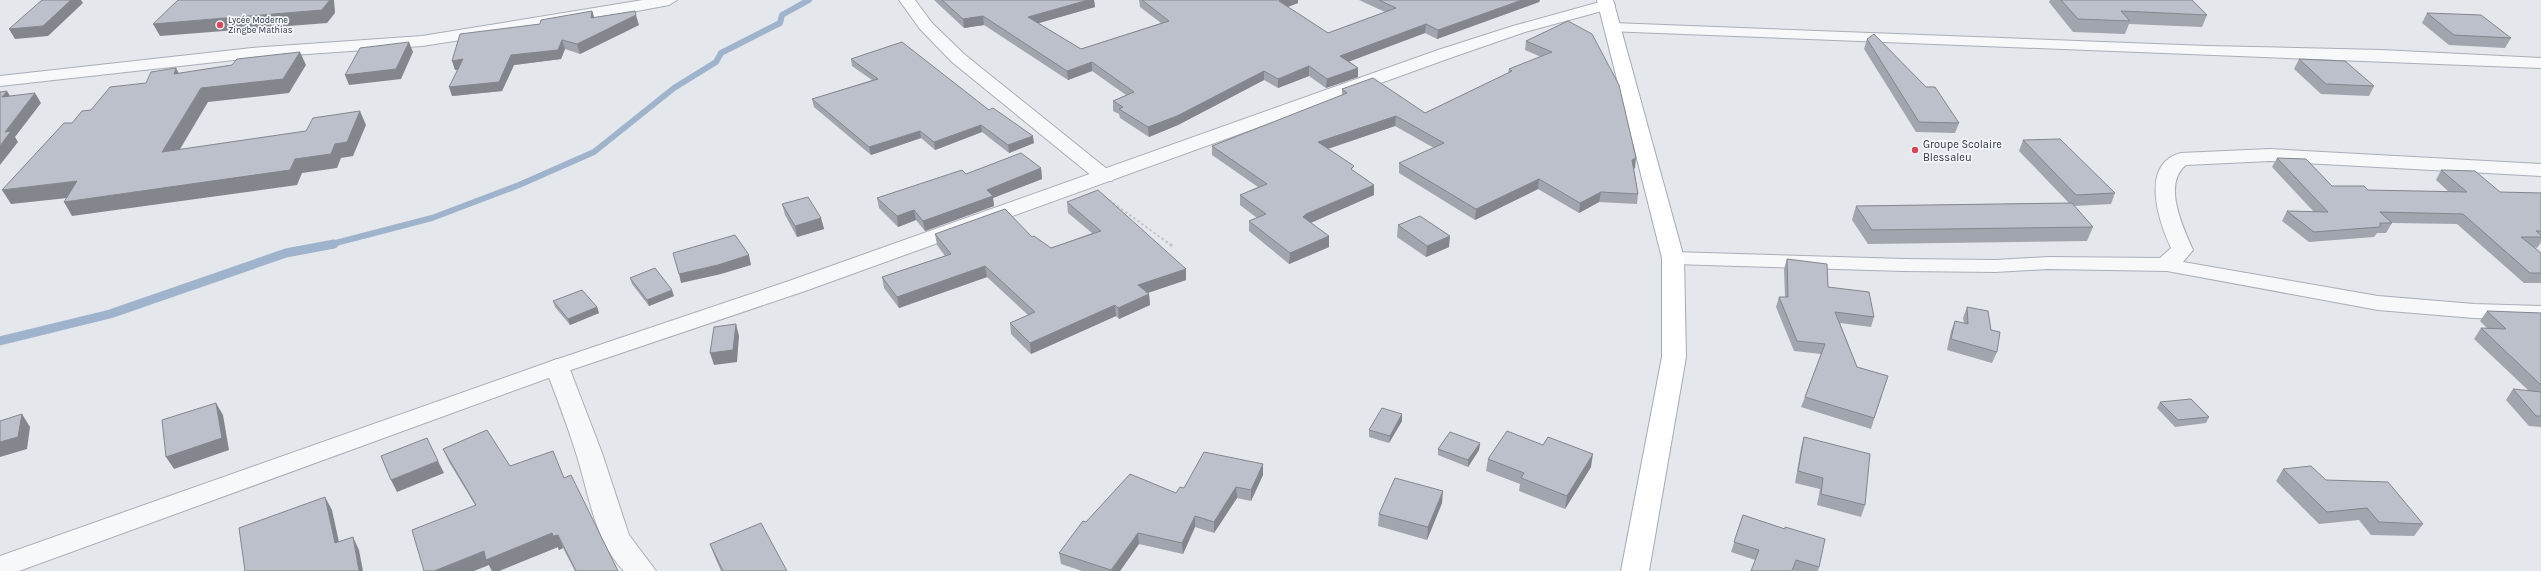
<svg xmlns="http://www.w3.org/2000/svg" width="2541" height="571" viewBox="0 0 2541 571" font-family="Karla,sans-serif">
	<rect width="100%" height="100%" fill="#e4e7ec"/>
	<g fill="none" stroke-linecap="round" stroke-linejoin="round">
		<polyline stroke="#9fb4cc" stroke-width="6" points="328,245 432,218 519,185 594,152 674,88 716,62 721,53 780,23 782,15 809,0"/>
		<polyline stroke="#9fb4cc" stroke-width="9" points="0,341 110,314 286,253 334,244"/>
		<g stroke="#a9aeb7" stroke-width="2">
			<g id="minor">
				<polygon points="643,0 677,0 669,5 573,23 422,46 252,58 0,86 0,76 252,48 422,36"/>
				<polygon points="899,0 915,0 932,23 964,54 1112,173 1115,177 1112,181 1098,181 952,62 920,29"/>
				<polygon points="1613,23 2207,46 2381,50 2541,58 2541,68 1607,31 1605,28"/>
				<path d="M2270 149 2541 164V176L2270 161 2186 165C2162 184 2183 227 2193 250L2183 262 2378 296 2474 304 2541 306V320L2474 318 2378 310 2167 271 2048 269 1995 272 1904 271 1673 264 1665 263 1662 258 1665 253 1673 252 1904 259 1995 260 2048 257 2160 258 2171 248C2159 222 2139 164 2181 153Z"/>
				<path d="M557 359 565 362 569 367 602 453 629 535 656 571H624C594 541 589 493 576 453 567 424 556 396 545 367L549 362Z"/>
			</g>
		</g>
		<g stroke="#a9aeb7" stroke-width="2">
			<polygon id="tertiary" points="1607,0 1613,2 1615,5 1613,8 1525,32 1450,58 805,291 565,372 19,571 0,571 0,556 549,362 789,281 1438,50 1513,26"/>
		</g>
		<g stroke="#a3abb8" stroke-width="2">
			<polygon id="primary" points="1597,0 1613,0 1684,258 1686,357 1649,571 1621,571 1662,357 1662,258"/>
		</g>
		<polyline stroke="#c2c5cb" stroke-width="2" stroke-dasharray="2.5 2.5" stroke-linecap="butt" points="1105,197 1171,245"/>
		<polyline stroke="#c2c5cb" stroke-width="3" stroke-dasharray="3.5 3.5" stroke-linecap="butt" points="1170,244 1172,246"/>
		<use href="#minor" fill="#f7f8fa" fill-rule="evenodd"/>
		<use href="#tertiary" fill="#f7f8fa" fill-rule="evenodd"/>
		<use href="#primary" fill="#fff" fill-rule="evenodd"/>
	</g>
	<g fill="#a1a5ae">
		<polygon points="934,0 1094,0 1095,7 1038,23 1081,49 1161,23 1140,7 1139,0 1298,0 1298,3 1288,7 1328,33 1385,12 1359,0 1540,0 1539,2 1437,39 1425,33 1349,61 1358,68 1358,77 1326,88 1309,76 1278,88 1264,80 1178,125 1149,137 1120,118 1119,114 1113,111 1113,101 1126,95 1092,71 1068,80 984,25 964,28"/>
		<polygon points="2050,0 2192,0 2207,15 2202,27 2129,24 2125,34 2073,32 2049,2"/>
		<polygon points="592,11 594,17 639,25 580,54 565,49 561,59 514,65 502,91 452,96 457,70 455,70 540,24"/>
		<polygon points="2427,13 2511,38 2505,48 2449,45 2422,23"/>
		<polygon points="1568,21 1635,168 1634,169 1638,194 1637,204 1599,202 1579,213 1538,189 1475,220 1399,173 1399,163 1434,148 1395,126 1328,149 1353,171 1374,185 1374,195 1310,223 1329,236 1329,247 1289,264 1249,231 1249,221 1257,218 1240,205 1240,195 1258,187 1212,155 1212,146 1342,96 1342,89 1425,113 1508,73 1509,69 1541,57 1525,50 1526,41"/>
		<polygon points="1867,39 1959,123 1955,133 1916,132 1864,49"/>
		<polygon points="851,59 989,110 1034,143 1009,153 982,132 935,150 921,138 871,155 814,107 812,99 872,80 852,66"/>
		<polygon points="2299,59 2374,86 2369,96 2321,94 2294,69"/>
		<polygon points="2023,140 2115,193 2111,204 2074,206 2093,227 2087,241 1868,244 1852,220 1856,206 2069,203 2019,151"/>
		<polygon points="2277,158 2332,186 2368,190 2449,192 2436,180 2441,170 2500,192 2541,193 2541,242 2537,248 2534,247 2541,253 2541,283 2524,283 2457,224 2392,223 2386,233 2377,233 2374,237 2309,242 2282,221 2287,211 2314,212 2272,167"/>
		<polygon points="1041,168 1042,179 993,198 994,206 925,231 916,220 898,227 879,208 877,198 966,174"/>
		<polygon points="1067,202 1186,269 1186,280 1147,293 1149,294 1150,305 1119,319 1116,316 1031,354 1011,334 1010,323 1028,315 987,277 899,308 884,288 882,277 945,256 937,245 935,234 1032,237 1051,248 1092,233 1068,213"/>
		<polygon points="782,204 821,218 824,229 797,237 785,215"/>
		<polygon points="1398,225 1449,247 1426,257 1397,237"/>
		<polygon points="1787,259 1874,317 1871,327 1840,323 1857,367 1888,376 1871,429 1801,407 1805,397 1821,354 1794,351 1776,307 1779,297 1785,297 1784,269"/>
		<polygon points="630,278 674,296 649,306 632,284"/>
		<polygon points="553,301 597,307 599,313 570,325 555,307"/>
		<polygon points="1967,307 1991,330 1997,352 1992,363 1947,350 1951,331 1955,321 1964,323 1963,318"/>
		<polygon points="2487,311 2541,313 2541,427 2529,426 2506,400 2513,389 2529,391 2474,339 2481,328 2488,329 2480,321"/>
		<polygon points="2160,402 2209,417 2206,423 2175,427 2157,408"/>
		<polygon points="1402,414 1402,421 1389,443 1369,437 1369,430"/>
		<polygon points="1804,437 1865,505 1861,517 1817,505 1820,489 1795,483 1801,448"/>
		<polygon points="1480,443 1479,450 1468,467 1438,455 1438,449"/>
		<polygon points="443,449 510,466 564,478 618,571 575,571 563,548 559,550 558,547 499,571 492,571 489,565 475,505 449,462"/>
		<polygon points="1488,459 1591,467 1565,509 1519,491 1520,484 1486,471"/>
		<polygon points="1263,464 1263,475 1251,501 1237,498 1214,533 1195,527 1183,554 1139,544 1120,571 1082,571 1061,564 1059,553 1086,522 1176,493 1184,488"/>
		<polygon points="2283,469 2326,480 2423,524 2414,536 2371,535 2359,520 2319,524 2276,481"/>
		<polygon points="1442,503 1427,540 1378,526 1379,514"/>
		<polygon points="1743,515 1819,567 1818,571 1795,571 1755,560 1731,552"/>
		<polygon points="710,544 787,571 721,571 714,555"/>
	</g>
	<g fill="#83868d">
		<polygon points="71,0 81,0 83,3 48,36 15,39 9,29"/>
		<polygon points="329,0 334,0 335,13 327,23 160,36 153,24"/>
		<polygon points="1088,0 1094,0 1095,7 1029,26 1028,17"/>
		<polygon points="1281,0 1298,0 1298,3 1279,10 1279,1"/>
		<polygon points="1522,0 1540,0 1539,2 1437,39 1438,30"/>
		<polygon points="592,11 595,20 591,18"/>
		<polygon points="636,15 639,25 580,54 577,44"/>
		<polygon points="983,16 984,25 964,28 963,19"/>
		<polygon points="1426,24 1425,33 1340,65 1340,56"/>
		<polygon points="562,40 565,49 561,59 514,65 502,91 452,96 449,87 511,55"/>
		<polygon points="409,42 413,52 401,79 349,85 345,75"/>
		<polygon points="300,52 306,65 289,93 208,102 170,166 162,152 201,88"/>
		<polygon points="463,59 467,69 455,70 452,61"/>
		<polygon points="1092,62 1092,71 1068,80 1067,71"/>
		<polygon points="1309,66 1309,76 1278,88 1278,79"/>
		<polygon points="176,68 183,81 174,74"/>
		<polygon points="1358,68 1358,77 1326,88 1327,79"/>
		<polygon points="1264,71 1264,80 1178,125 1149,137 1148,127"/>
		<polygon points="7,91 13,101 2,97"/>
		<polygon points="35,93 41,103 15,137 18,142 0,165 0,146 5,132"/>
		<polygon points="360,111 366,125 353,156 341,158 337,168 302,173 297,185 72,216 64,202 295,159 335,144"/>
		<polygon points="1396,116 1395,126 1318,152 1318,142"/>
		<polygon points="981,125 982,132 935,150 934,142"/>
		<polygon points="920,131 921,138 871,155 869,147"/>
		<polygon points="1033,136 1034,143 1009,153 1008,145"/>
		<polygon points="1636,158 1635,168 1631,170 1632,160"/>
		<polygon points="1041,168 1042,179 993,198 994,206 925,231 923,221 987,190"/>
		<polygon points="1539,179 1538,189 1475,220 1476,209"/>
		<polygon points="77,181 86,196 11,204 2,190"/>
		<polygon points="1374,185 1374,195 1306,225 1303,217 1306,214"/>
		<polygon points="1601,192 1599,202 1579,213 1580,203"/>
		<polygon points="914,210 916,220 898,227 897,216"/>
		<polygon points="821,218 824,229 797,237 795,226"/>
		<polygon points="1329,236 1329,247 1289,264 1290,253"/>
		<polygon points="1450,236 1449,247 1426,257 1427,246"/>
		<polygon points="749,255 751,265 721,274 681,283 679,274"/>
		<polygon points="985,266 987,277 899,308 897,297"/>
		<polygon points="1186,269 1186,280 1139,296 1138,285"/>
		<polygon points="672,290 674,296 649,306 647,300"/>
		<polygon points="1149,294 1150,305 1119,319 1118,308"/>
		<polygon points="1115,305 1116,316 1031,354 1030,343"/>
		<polygon points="597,307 599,313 570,325 568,319"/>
		<polygon points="736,324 739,336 737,362 714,365 710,353"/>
		<polygon points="216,403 223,415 229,450 174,469 166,457"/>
		<polygon points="22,414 30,427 27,449 0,457 0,442"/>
		<polygon points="1402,414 1402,421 1389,443 1390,436"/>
		<polygon points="1480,443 1479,450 1468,467 1468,460"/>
		<polygon points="1593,454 1591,467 1565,509 1567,496"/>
		<polygon points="438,461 444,473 397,492 391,480"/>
		<polygon points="1263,464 1263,475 1251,501 1251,490"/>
		<polygon points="1236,487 1237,498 1214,533 1214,522"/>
		<polygon points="1443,491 1442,503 1427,540 1428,527"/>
		<polygon points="325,497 332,510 342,556 335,543"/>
		<polygon points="1195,516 1195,527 1183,554 1182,543"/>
		<polygon points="552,533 558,547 499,571 492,571 489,565 474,571 434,571 484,551"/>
		<polygon points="1138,533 1139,544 1120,571 1111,571"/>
		<polygon points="558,535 563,548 559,550 553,536"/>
		<polygon points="353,537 359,550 363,571 359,571"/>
	</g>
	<g fill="#bbc0ca" stroke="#83868d">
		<polygon points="42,0 71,0 43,26 9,29"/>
		<polygon points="178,0 329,0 329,1 322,10 153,24"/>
		<polygon points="942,0 1088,0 1028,17 1081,49 1169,21 1142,0 1281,0 1279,1 1328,33 1396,8 1379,0 1522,0 1438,30 1426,24 1340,56 1358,68 1327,79 1309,66 1278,79 1264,71 1177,116 1148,127 1119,109 1123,107 1113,101 1134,92 1092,62 1067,71 983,16 963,19"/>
		<polygon points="2061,0 2192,0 2207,15 2121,11 2130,21 2078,19"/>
		<polygon points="592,11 591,18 635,11 636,15 577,44 562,40 558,50 511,55 499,82 449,87 463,59 452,61 460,34 540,24 541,20"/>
		<polygon points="2427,13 2481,15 2511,38 2454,35"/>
		<polygon points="1568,21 1592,34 1619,85 1636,158 1632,160 1638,194 1601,192 1580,203 1539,179 1476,209 1399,163 1444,143 1396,116 1318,142 1354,166 1351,169 1374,185 1306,214 1303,217 1329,236 1290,253 1249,221 1266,214 1240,195 1267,184 1212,146 1347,93 1342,89 1373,78 1425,113 1512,71 1509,69 1552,52 1526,41"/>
		<polygon points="1874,34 1926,87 1935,87 1959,123 1919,122 1867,39"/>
		<polygon points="409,42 396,69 345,75 360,48"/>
		<polygon points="902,42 989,110 993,108 1033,136 1008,145 981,125 934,142 920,131 869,147 812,99 878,79 851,59"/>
		<polygon points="300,52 283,79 201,88 162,152 306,131 313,118 360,111 347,142 335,144 331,154 295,159 290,170 64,202 77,181 2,190 64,123 72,123 82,111 91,110 110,87 146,83 151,72 176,68 174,74 232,65 237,59"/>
		<polygon points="2299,59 2345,61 2374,86 2326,84"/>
		<polygon points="7,91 2,97 35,93 5,132 11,131 0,146 0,92"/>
		<polygon points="2060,139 2115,193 2076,195 2023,140"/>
		<polygon points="1021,153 1041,168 987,190 993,196 923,221 914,210 897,216 877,198 962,170 966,174"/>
		<polygon points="2277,158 2306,159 2332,186 2364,186 2368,190 2467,192 2441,170 2475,171 2500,192 2541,193 2541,231 2536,231 2541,235 2541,237 2521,237 2541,253 2541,273 2530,273 2463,214 2380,212 2392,223 2380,223 2380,227 2314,232 2287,211 2328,212"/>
		<polygon points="1098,190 1186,269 1138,285 1149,294 1118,308 1115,305 1030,343 1010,323 1035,312 985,266 897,297 882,277 951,254 935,234 1005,209 1032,237 1034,236 1051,248 1101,231 1067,202"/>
		<polygon points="808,197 821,218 795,226 782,204"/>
		<polygon points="2072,203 2093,227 1872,230 1856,206"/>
		<polygon points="1420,216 1450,236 1427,246 1398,225"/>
		<polygon points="735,235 749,255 718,265 679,274 673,253"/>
		<polygon points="1787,259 1827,264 1828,287 1869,292 1874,317 1835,312 1857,367 1888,376 1874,418 1805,397 1825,344 1797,341 1779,297 1788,297"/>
		<polygon points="655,268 672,290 647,300 630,278"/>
		<polygon points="582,290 597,307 568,319 553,301"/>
		<polygon points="1967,307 1988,311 1991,330 2000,332 1997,352 1951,339 1955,321 1968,324"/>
		<polygon points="2487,311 2541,313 2541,385 2481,328 2506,329"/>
		<polygon points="736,324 733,350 710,353 714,327"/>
		<polygon points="2513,389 2541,392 2541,416 2536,416"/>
		<polygon points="2191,399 2209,417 2178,420 2160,402"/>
		<polygon points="216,403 222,438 166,457 162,420"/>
		<polygon points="1382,408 1402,414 1390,436 1369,430"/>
		<polygon points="22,414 18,437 0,442 0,421"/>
		<polygon points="487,430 510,466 553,451 564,478 571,475 618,571 576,571 558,535 553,536 552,533 486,560 484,551 434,571 424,571 412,530 476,505 443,449"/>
		<polygon points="1507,431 1543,445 1548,437 1593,454 1567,496 1521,478 1524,473 1488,459"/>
		<polygon points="1450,432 1480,443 1468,460 1438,449"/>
		<polygon points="1804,437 1870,454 1865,505 1821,494 1823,478 1798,471"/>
		<polygon points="427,438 438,461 391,480 381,456"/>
		<polygon points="1204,452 1263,464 1251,490 1236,487 1214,522 1195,516 1182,543 1138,533 1111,570 1059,553 1083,521 1086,522 1130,474 1176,493 1180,487 1184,488"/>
		<polygon points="2311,466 2326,480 2388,482 2423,524 2379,522 2367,508 2327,512 2283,469"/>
		<polygon points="1395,478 1443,491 1428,527 1379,514"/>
		<polygon points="325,497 335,543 353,537 359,571 245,571 239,528"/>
		<polygon points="1743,515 1785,529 1785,527 1825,539 1819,567 1796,560 1792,571 1751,571 1759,550 1734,542"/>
		<polygon points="761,523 787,571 723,571 710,544"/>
	</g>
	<g fill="#d1495b" stroke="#f4f6f9" stroke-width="1.5">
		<circle cx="220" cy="25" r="4"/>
		<circle cx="1915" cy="150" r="4"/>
	</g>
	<g text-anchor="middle" stroke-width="3.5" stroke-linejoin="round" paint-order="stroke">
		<g font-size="9" fill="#2b3445" stroke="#f4f6f9" text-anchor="start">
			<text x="228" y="23">Lycée Moderne<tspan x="228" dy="10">Zingbe Mathias</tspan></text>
		</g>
		<g font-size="11" fill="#2b3445" stroke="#f4f6f9" text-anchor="start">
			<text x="1923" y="148">Groupe Scolaire<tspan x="1923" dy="13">Blessaleu</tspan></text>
		</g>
	</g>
</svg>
